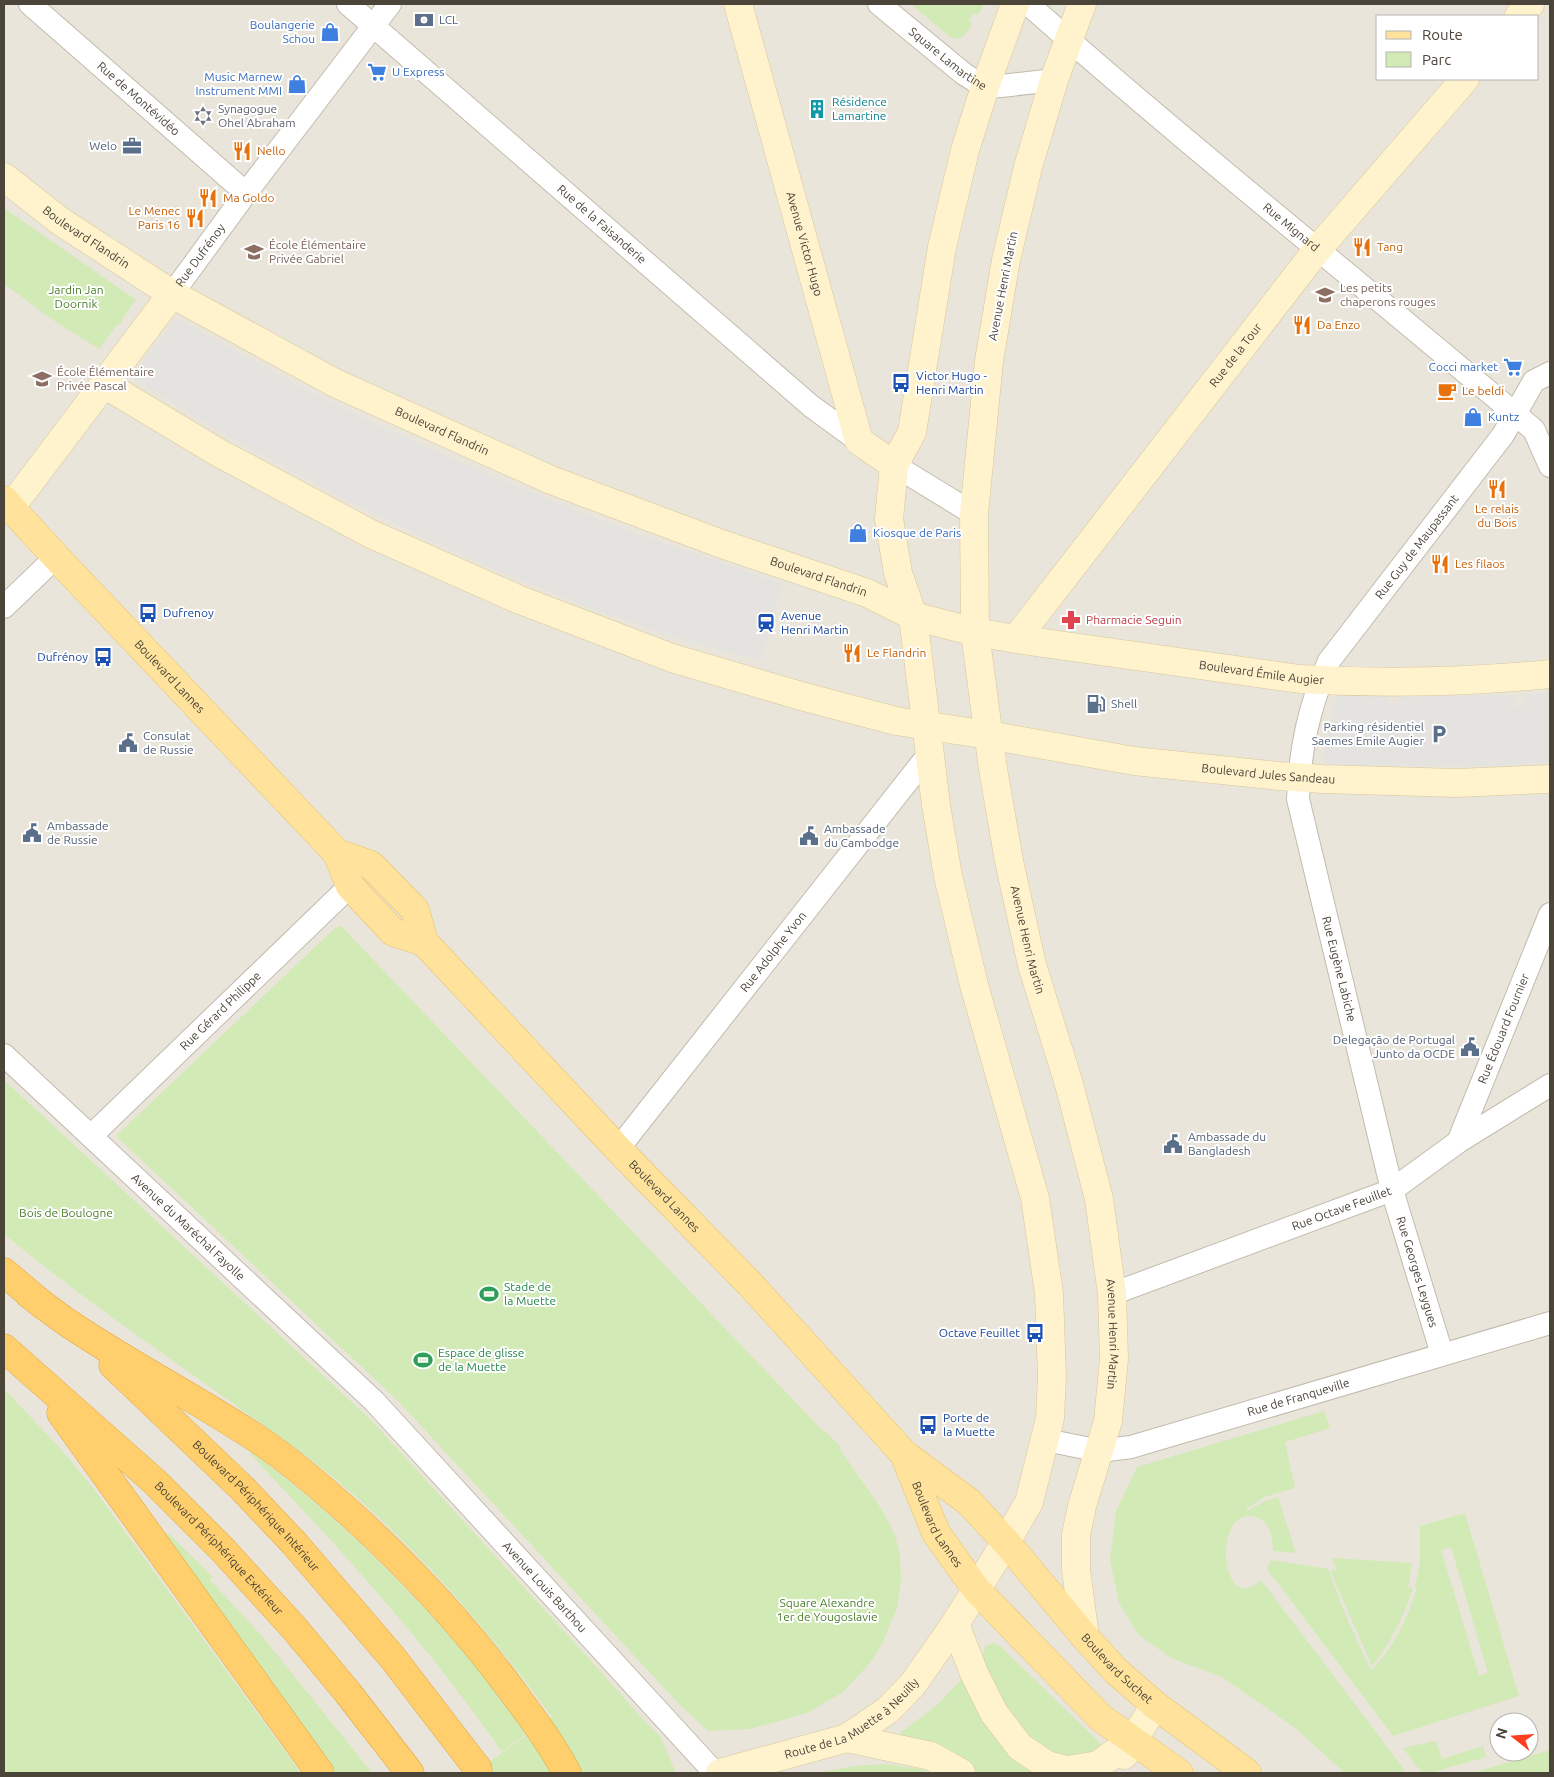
<svg xmlns="http://www.w3.org/2000/svg" width="1554" height="1777" viewBox="0 0 1554 1777" font-family="Ubuntu,sans-serif">
	<rect width="100%" height="100%" fill="#f6f3ec"/>
	<path fill="#eae5da" fill-rule="evenodd" d="M4 4H1550V1773H4ZM1378 16H1538V79H1378ZM1499 1722H1529V1752H1499Z"/>
	<g fill="#d2eab5" fill-rule="evenodd">
		<path d="M911 4H984L978 15 974 13 969 20 972 23C966 34 962 42 949 36Z"/>
		<polygon points="4,208 136,300 123,318 121,323 116,326 99,349 56,322 4,284"/>
		<polygon points="341,926 823,1431 824,1430 841,1447 839,1448 882,1510 895,1535 900,1555 901,1582 897,1608 883,1642 871,1662 843,1692 807,1713 750,1729 708,1731 679,1704 398,1401 116,1136 335,928"/>
		<path d="M4 1080 370 1419 583 1652 648 1725 660 1736 676 1773H474L552 1717C488 1630 417 1547 334 1478 301 1451 266 1427 231 1402 154 1347 76 1294 4 1234Z"/>
		<polygon points="4,1389 59,1447 93,1488 301,1773 4,1773"/>
		<path d="M1324 1411 1330 1428 1285 1442 1295 1488 1264 1497 1246 1509 1247 1511 1265 1501 1278 1497 1296 1553 1273 1551C1272 1539 1272 1524 1258 1518 1212 1499 1218 1620 1261 1580L1403 1768 1405 1773H1345L1295 1728 1261 1704 1222 1677 1171 1658 1138 1634 1119 1603 1110 1560 1116 1511 1137 1467Z"/>
		<path d="M251 1452C316 1499 374 1554 429 1613 464 1651 498 1691 526 1734L502 1752C428 1645 340 1548 250 1454Z"/>
		<path d="M1465 1513 1519 1696 1393 1736 1267 1569 1271 1560 1328 1569 1346 1616 1371 1671C1394 1647 1407 1619 1417 1588L1415 1587 1420 1562V1526ZM1451 1547 1488 1673 1479 1676 1441 1550Z"/>
		<polygon points="166,1534 169,1534 212,1576 210,1580 261,1635 372,1773 334,1773 212,1604 165,1535"/>
		<path d="M1332 1558 1412 1563 1408 1587 1413 1588C1403 1618 1391 1642 1372 1666L1330 1570 1337 1571Z"/>
		<polygon points="994,1643 1000,1646 1101,1744 1098,1752 1060,1757 1018,1729 990,1682 983,1654 985,1646"/>
		<polygon points="961,1680 964,1680 1038,1773 971,1773 899,1736 901,1732 936,1706"/>
		<polygon points="1436,1741 1442,1759 1483,1746 1486,1757 1430,1773 1422,1773 1403,1748"/>
		<polygon points="1550,1750 1550,1773 1472,1773"/>
		<polygon points="885,1764 921,1769 929,1773 815,1773 855,1766"/>
	</g>
	<g fill="#e5e3e0">
		<polygon points="176,319 181,320 267,369 323,398 380,426 496,478 613,525 782,584 761,661 683,640 593,609 506,574 448,549 335,494 224,434 134,379 134,374"/>
		<polygon points="1550,692 1550,762 1493,766 1327,765 1322,760 1336,699 1341,696 1385,696 1392,706 1400,701 1398,697 1517,695 1513,706 1521,709 1527,694"/>
	</g>
	<g fill="none" stroke-linecap="round" stroke-linejoin="round">
		<g stroke="#c2bbae" stroke-width="24">
			<g id="street">
				<path id="s1" d="M30 4 246 193"/>
				<path id="s2" d="M348 4 811 406 859 441"/>
				<path id="s3" d="M879 4 964 74 985 87 1001 86 1054 80"/>
				<path id="s4" d="M1028 4C1193 150 1366 287 1534 430L1550 466"/>
				<path id="s5" d="M172 294 246 193 390 4"/>
				<polyline points="894,465 974,514"/>
				<polyline points="4,607 56,557"/>
				<path id="s6" d="M4 1055 374 1401 715 1773"/>
				<path id="s7" d="M91 1136 350 886"/>
				<path id="s8" d="M1458 1142 1550 914"/>
				<path id="s9" d="M618 1149 929 754"/>
				<path id="s10" d="M1112 1294 1392 1190 1458 1142 1550 1085"/>
				<path id="s11" d="M1442 1354 1392 1190 1298 799C1300 748 1309 707 1329 661L1503 435 1534 381 1550 373"/>
				<path id="s12" d="M1046 1440 1100 1451 1131 1447 1550 1323"/>
			</g>
		</g>
		<g stroke="#d6c79b" stroke-width="29">
			<g id="secondary">
				<path id="s13" d="M738 4 859 441 894 465"/>
				<path id="s14" d="M1082 4 1054 80 1028 167 1006 260 989 361 974 514 975 632 993 769 1009 861 1032 965 1069 1084 1099 1199 1112 1294 1114 1359 1108 1421 1082 1506 1076 1535V1570L1085 1637"/>
				<polyline points="1519,16 1530,4"/>
				<path id="s15" d="M4 177 60 221 172 294 335 383 551 480 719 543 867 593 913 616 975 632 1016 639 1300 679C1383 684 1468 682 1550 674"/>
				<path id="s16" d="M104 384 219 453 371 534 520 600 672 658 801 696 896 721 988 735 1134 761 1279 776 1323 779 1456 783 1550 779"/>
				<polyline points="11,507 172,294"/>
				<path id="s17" d="M1016 639 1317 250 1465 79"/>
				<polyline points="955,1624 974,1673 994,1713 1020,1747 1047,1765 1067,1770 1098,1765 1133,1740"/>
				<polyline points="847,1738 931,1756 961,1773"/>
				<polyline points="1124,1755 1155,1705"/>
				<path id="s18" d="M720 1773 847 1738 888 1710 913 1684 955 1624 1006 1542 1029 1502 1050 1418 1052 1376 1049 1293 1035 1198 974 985 948 876 936 805 913 616 898 573 889 519 894 465 912 432 942 247 965 150 985 87 1015 4"/>
			</g>
		</g>
		<g stroke="#e6c16a" stroke-width="29">
			<g id="primary">
				<path id="s19" d="M4 500 56 557 337 853 350 886 393 932 424 942"/>
				<path id="s20" d="M337 853 371 865 415 910 424 942 618 1149 750 1284 904 1454 969 1502 1006 1542 1085 1637 1116 1671 1155 1705 1247 1773"/>
				<path id="s21" d="M904 1454 936 1533 976 1589 1101 1718 1179 1773"/>
			</g>
		</g>
		<g stroke="#e0a43c" stroke-width="29">
			<g id="highway">
				<polyline points="4,1272 44,1306"/>
				<path d="M29 1294C42 1304 55 1314 68 1323 130 1365 197 1399 259 1440 292 1462 323 1489 353 1516 411 1569 466 1628 513 1692 532 1718 552 1744 567 1773"/>
				<path id="s22" d="M4 1348 155 1482 223 1550 295 1629 348 1693 410 1773"/>
				<path id="s23" d="M113 1365 243 1489 294 1543 392 1657 478 1769"/>
				<polyline points="61,1413 320,1773"/>
			</g>
		</g>
		<use href="#street" stroke="#fff" stroke-width="22"/>
		<use href="#secondary" stroke="#fff3cd" stroke-width="28"/>
		<use href="#primary" stroke="#ffe39c" stroke-width="28"/>
		<use href="#highway" stroke="#ffcf6e" stroke-width="28"/>
	</g>
	<defs>
		<g id="bank-bare" transform="scale(1.5)"><path d="M-6-4H6V4H-6ZM0-2.3a2.3 2.3 0 1 0 0 4.6a2.3 2.3 0 1 0 0-4.6Z" fill="#5c6f8a" stroke="#fff" stroke-width="2.5" paint-order="stroke"/></g>
		<g id="shop-bare" transform="scale(1.5)"><path d="M-5-2.5h2.3a2.7 3.5 0 0 1 5.4 0H5L5.5 6h-11ZM-1.5-2.5h3a1.5 2.3 0 0 0-3 0Z" fill="#3f7fe0" stroke="#fff" stroke-width="2.5" paint-order="stroke"/></g>
		<g id="supermarket-bare" transform="scale(1.5)"><path d="M-6-5.5h2.5l.6 2H6L4.5 2H-2.5L-4.4-4H-6ZM-1.5 3.2a1.3 1.3 0 1 0 .1 0ZM3 3.2a1.3 1.3 0 1 0 .1 0Z" fill="#3f7fe0" stroke="#fff" stroke-width="2.5" paint-order="stroke"/></g>
		<g id="building-bare" transform="scale(1.5)"><path d="M-4-6H4V6H1V3H-1V6H-4ZM-2.5-4.3h1.7v1.8h-1.7ZM.8-4.3h1.7v1.8H.8ZM-2.5-1h1.7V.8h-1.7ZM.8-1h1.7V.8H.8Z" fill="#0f9aa8" stroke="#fff" stroke-width="2.5" paint-order="stroke"/></g>
		<g id="synagogue-bare" transform="scale(1.5)"><path d="M0-6.5L5.6 3.2H-5.6ZM0 6.5L5.6-3.2H-5.6Z" fill="#6b7280" stroke="#fff" stroke-width="2.5" paint-order="stroke"/></g>
		<g id="office-bare" transform="scale(1.5)"><path d="M-6-3h4V-5.5h4V-3h4V5H-6ZM-1-4.5V-3h2v-1.5ZM-6 0V1H6V0Z" fill="#5c6f8a" stroke="#fff" stroke-width="2.5" paint-order="stroke"/></g>
		<g id="restaurant-bare" transform="scale(1.5)"><path d="M-5-6h1v4h1v-4h1v4h1v-4h1v5L-1.5 .5V6h-2V.5L-5-1ZM5-6V6H3V1.5H1.5Q1.5-4 5-6Z" fill="#e8710a" stroke="#fff" stroke-width="2.5" paint-order="stroke"/></g>
		<g id="school-bare" transform="scale(1.5)"><path d="M0-5L7-2L0 1L-7-2ZM-4 1L0 2.5L4 1V4Q0 6-4 4Z" fill="#8d6e63" stroke="#fff" stroke-width="2.5" paint-order="stroke"/></g>
		<g id="bus-bare" transform="scale(1.5)"><path d="M-5-6H5V4H4V6H2V4H-2V6H-4V4H-5ZM-3.5-4V0h7V-4ZM-3.5 1.2v1.5H-2V1.2ZM2 1.2v1.5H3.5V1.2Z" fill="#1a4fb4" stroke="#fff" stroke-width="2.5" paint-order="stroke"/></g>
		<g id="cafe-bare" transform="scale(1.5)"><path d="M-5.5-4.5H6V0H3Q3 3.5 0 3.5H-2.5Q-5.5 3.5-5.5 0ZM3-3.2v2h1.7v-2ZM-6 4.5H4V6H-6Z" fill="#e8710a" stroke="#fff" stroke-width="2.5" paint-order="stroke"/></g>
		<g id="pharmacy-bare" transform="scale(1.5)"><path d="M-2-6h4v4h4v4h-4v4h-4v-4h-4v-4h4Z" fill="#e0444e" stroke="#fff" stroke-width="2.5" paint-order="stroke"/></g>
		<g id="station-bare" transform="scale(1.5)"><path d="M-3-6H3Q5-6 5-4V2Q5 4 3 4L4.5 6H3L1.5 4h-3L-3 6H-4.5L-3 4Q-5 4-5 2V-4Q-5-6-3-6ZM-3.5-4v3h7v-3ZM-3.5 1v1.5H-2V1ZM2 1v1.5H3.5V1Z" fill="#1a4fb4" stroke="#fff" stroke-width="2.5" paint-order="stroke"/></g>
		<g id="fuel-bare" transform="scale(1.5)"><path d="M-5.5-6h7V0h2V4h1.3V-2.5L3-4.5l.8-.8L6-3V5H2.5V1h-1V6h-7ZM-4.2-4.7v3.2H.2V-4.7Z" fill="#5c6f8a" stroke="#fff" stroke-width="2.5" paint-order="stroke"/></g>
		<g id="parking-bare" transform="scale(1.5)"><path d="M-3.5-5.5H1a3.5 3.5 0 0 1 0 7H-1V5.5H-3.5ZM-1-3.4V-.6H.8a1.4 1.4 0 0 0 0-2.8Z" fill="#5c6f8a" stroke="#fff" stroke-width="2.5" paint-order="stroke"/></g>
		<g id="civic-bare" transform="scale(1.5)"><path d="M-.6-6.5H3V-4.5H.6V-3L4-1V1h2V6H-6V1h2V-1L-.6-3ZM-1.2 2.5V6h2.4V2.5Z" fill="#5c6f8a" stroke="#fff" stroke-width="2.5" paint-order="stroke"/></g>
		<g id="stadium-bare" transform="scale(1.5)"><path d="M0-5a6.5 5 0 1 0 0 10a6.5 5 0 1 0 0-10ZM-3.5-1.8h7v3.6h-7Z" fill="#2e9e5b" stroke="#fff" stroke-width="2.5" paint-order="stroke"/></g>
	</defs>
	<g fill-rule="evenodd">
		<use href="#bank-bare" x="424" y="20"/>
		<use href="#shop-bare" x="330" y="32"/>
		<use href="#supermarket-bare" x="377" y="72"/>
		<use href="#shop-bare" x="297" y="84"/>
		<use href="#building-bare" x="817" y="109"/>
		<use href="#synagogue-bare" x="203" y="116"/>
		<use href="#office-bare" x="132" y="146"/>
		<use href="#restaurant-bare" x="242" y="151"/>
		<use href="#restaurant-bare" x="208" y="198"/>
		<use href="#restaurant-bare" x="195" y="218"/>
		<use href="#restaurant-bare" x="1362" y="247"/>
		<use href="#school-bare" x="254" y="252"/>
		<use href="#school-bare" x="1325" y="295"/>
		<use href="#restaurant-bare" x="1302" y="325"/>
		<use href="#supermarket-bare" x="1513" y="367"/>
		<use href="#school-bare" x="42" y="379"/>
		<use href="#bus-bare" x="901" y="383"/>
		<use href="#cafe-bare" x="1447" y="391"/>
		<use href="#shop-bare" x="1473" y="417"/>
		<use href="#restaurant-bare" x="1497" y="489"/>
		<use href="#shop-bare" x="858" y="533"/>
		<use href="#restaurant-bare" x="1440" y="564"/>
		<use href="#bus-bare" x="148" y="613"/>
		<use href="#pharmacy-bare" x="1071" y="620"/>
		<use href="#station-bare" x="766" y="623"/>
		<use href="#restaurant-bare" x="852" y="653"/>
		<use href="#bus-bare" x="103" y="657"/>
		<use href="#fuel-bare" x="1096" y="704"/>
		<use href="#parking-bare" x="1439" y="734"/>
		<use href="#civic-bare" x="128" y="743"/>
		<use href="#civic-bare" x="32" y="833"/>
		<use href="#civic-bare" x="809" y="836"/>
		<use href="#civic-bare" x="1470" y="1047"/>
		<use href="#civic-bare" x="1173" y="1144"/>
		<use href="#stadium-bare" x="489" y="1294"/>
		<use href="#bus-bare" x="1035" y="1333"/>
		<use href="#stadium-bare" x="423" y="1360"/>
		<use href="#bus-bare" x="928" y="1425"/>
	</g>
	<g text-anchor="middle" stroke-width="4" stroke-linejoin="round" paint-order="stroke">
		<g font-size="12" fill="#4e5e75" stroke="#fff" text-anchor="start">
			<text x="439" y="24">LCL</text>
			<text x="117" y="150" text-anchor="end">Welo</text>
			<text x="1111" y="708">Shell</text>
			<text x="1424" y="731" text-anchor="end">Parking résidentiel<tspan x="1424" dy="14">Saemes Emile Augier</tspan></text>
			<text x="143" y="740">Consulat<tspan x="143" dy="14">de Russie</tspan></text>
			<text x="47" y="830">Ambassade<tspan x="47" dy="14">de Russie</tspan></text>
			<text x="824" y="833">Ambassade<tspan x="824" dy="14">du Cambodge</tspan></text>
			<text x="1455" y="1044" text-anchor="end">Delegação de Portugal<tspan x="1455" dy="14">Junto da OCDE</tspan></text>
			<text x="1188" y="1141">Ambassade du<tspan x="1188" dy="14">Bangladesh</tspan></text>
		</g>
		<g font-size="12" fill="#366cbe" stroke="#fff" text-anchor="end">
			<text x="315" y="29">Boulangerie<tspan x="315" dy="14">Schou</tspan></text>
			<text x="392" y="76" text-anchor="start">U Express</text>
			<text x="282" y="81">Music Marnew<tspan x="282" dy="14">Instrument MMI</tspan></text>
			<text x="1498" y="371">Cocci market</text>
			<text x="1488" y="421" text-anchor="start">Kuntz</text>
			<text x="873" y="537" text-anchor="start">Kiosque de Paris</text>
		</g>
		<g font-size="12" fill="#4b4439" stroke="#fff">
			<text dy="4" stroke="none"><textPath href="#s3" startOffset="88">Square Lamartine</textPath></text>
			<text dy="4" stroke="none"><textPath href="#s1" startOffset="144">Rue de Montévidéo</textPath></text>
			<text dy="4" stroke="none"><textPath href="#s2" startOffset="336">Rue de la Faisanderie</textPath></text>
			<text dy="4" stroke="none"><textPath href="#s4" startOffset="345">Rue Mignard</textPath></text>
			<text dy="4" stroke="none"><textPath href="#s15" startOffset="102">Boulevard Flandrin</textPath></text>
			<text dy="4" stroke="none"><textPath href="#s13" startOffset="249">Avenue Victor Hugo</textPath></text>
			<text dy="4" stroke="none"><textPath href="#s5" startOffset="48">Rue Dufrénoy</textPath></text>
			<text transform="translate(1003 286) rotate(-79)" y="4">Avenue Henri Martin</text>
			<text dy="4" stroke="none"><textPath href="#s17" startOffset="359">Rue de la Tour</textPath></text>
			<text dy="4" stroke="none"><textPath href="#s15" startOffset="508">Boulevard Flandrin</textPath></text>
			<text dy="4" stroke="none"><textPath href="#s11" startOffset="860">Rue Guy de Maupassant</textPath></text>
			<text dy="4" stroke="none"><textPath href="#s15" startOffset="912">Boulevard Flandrin</textPath></text>
			<text dy="4" stroke="none"><textPath href="#s15" startOffset="1368">Boulevard Émile Augier</textPath></text>
			<text dy="4" stroke="none"><textPath href="#s19" startOffset="242">Boulevard Lannes</textPath></text>
			<text dy="4" stroke="none"><textPath href="#s16" startOffset="1241">Boulevard Jules Sandeau</textPath></text>
			<text dy="4" stroke="none"><textPath href="#s14" startOffset="954">Avenue Henri Martin</textPath></text>
			<text dy="4" stroke="none"><textPath href="#s9" startOffset="251">Rue Adolphe Yvon</textPath></text>
			<text transform="translate(1339 969) rotate(76)" y="4">Rue Eugène Labiche</text>
			<text dy="4" stroke="none"><textPath href="#s7" startOffset="180">Rue Gérard Philippe</textPath></text>
			<text dy="4" stroke="none"><textPath href="#s8" startOffset="122">Rue Édouard Fournier</textPath></text>
			<text dy="4" stroke="none"><textPath href="#s20" startOffset="482">Boulevard Lannes</textPath></text>
			<text dy="4" stroke="none"><textPath href="#s10" startOffset="245">Rue Octave Feuillet</textPath></text>
			<text dy="4" stroke="none"><textPath href="#s6" startOffset="252">Avenue du Maréchal Fayolle</textPath></text>
			<text transform="translate(1417 1272) rotate(73)" y="4">Rue Georges Leygues</text>
			<text dy="4" stroke="none"><textPath href="#s14" startOffset="1359">Avenue Henri Martin</textPath></text>
			<text dy="4" stroke="none"><textPath href="#s12" startOffset="261">Rue de Franqueville</textPath></text>
			<text dy="4" stroke="none"><textPath href="#s23" startOffset="201">Boulevard Périphérique Intérieur</textPath></text>
			<text dy="4" stroke="none"><textPath href="#s21" startOffset="78">Boulevard Lannes</textPath></text>
			<text dy="4" stroke="none"><textPath href="#s22" startOffset="294">Boulevard Périphérique Extérieur</textPath></text>
			<text dy="4" stroke="none"><textPath href="#s6" startOffset="759">Avenue Louis Barthou</textPath></text>
			<text dy="4" stroke="none"><textPath href="#s20" startOffset="1138">Boulevard Suchet</textPath></text>
			<text dy="4" stroke="none"><textPath href="#s18" startOffset="145">Route de La Muette à Neuilly</textPath></text>
		</g>
		<g font-size="12" fill="#0d838f" stroke="#fff" text-anchor="start">
			<text x="832" y="106">Résidence<tspan x="832" dy="14">Lamartine</tspan></text>
		</g>
		<g font-size="12" fill="#5b616d" stroke="#fff" text-anchor="start">
			<text x="218" y="113">Synagogue<tspan x="218" dy="14">Ohel Abraham</tspan></text>
		</g>
		<g font-size="12" fill="#c56008" stroke="#fff" text-anchor="start">
			<text x="257" y="155">Nello</text>
			<text x="223" y="202">Ma Goldo</text>
			<text x="180" y="215" text-anchor="end">Le Menec<tspan x="180" dy="14">Paris 16</tspan></text>
			<text x="1377" y="251">Tang</text>
			<text x="1317" y="329">Da Enzo</text>
			<text x="1462" y="395">Le beldi</text>
			<text x="1497" y="513" text-anchor="middle">Le relais<tspan x="1497" dy="14">du Bois</tspan></text>
			<text x="1455" y="568">Les filaos</text>
			<text x="867" y="657">Le Flandrin</text>
		</g>
		<g font-size="12" fill="#785e54" stroke="#fff" text-anchor="start">
			<text x="269" y="249">École Élémentaire<tspan x="269" dy="14">Privée Gabriel</tspan></text>
			<text x="1340" y="292">Les petits<tspan x="1340" dy="14">chaperons rouges</tspan></text>
			<text x="57" y="376">École Élémentaire<tspan x="57" dy="14">Privée Pascal</tspan></text>
		</g>
		<g font-size="12" fill="#4a7f2a" stroke="#fff">
			<text x="76" y="294">Jardin Jan<tspan x="76" dy="14">Doornik</tspan></text>
			<text x="66" y="1217">Bois de Boulogne</text>
			<text x="827" y="1607">Square Alexandre<tspan x="827" dy="14">1er de Yougoslavie</tspan></text>
		</g>
		<g font-size="12" fill="#164399" stroke="#fff" text-anchor="start">
			<text x="916" y="380">Victor Hugo -<tspan x="916" dy="14">Henri Martin</tspan></text>
			<text x="163" y="617">Dufrenoy</text>
			<text x="781" y="620">Avenue<tspan x="781" dy="14">Henri Martin</tspan></text>
			<text x="88" y="661" text-anchor="end">Dufrénoy</text>
			<text x="1020" y="1337" text-anchor="end">Octave Feuillet</text>
			<text x="943" y="1422">Porte de<tspan x="943" dy="14">la Muette</tspan></text>
		</g>
		<g font-size="12" fill="#be3a42" stroke="#fff" text-anchor="start">
			<text x="1086" y="624">Pharmacie Seguin</text>
		</g>
		<g font-size="12" fill="#27864d" stroke="#fff" text-anchor="start">
			<text x="504" y="1291">Stade de<tspan x="504" dy="14">la Muette</tspan></text>
			<text x="438" y="1357">Espace de glisse<tspan x="438" dy="14">de la Muette</tspan></text>
		</g>
	</g>
	<rect width="1554" height="1777" fill="none" stroke="#4b4439" stroke-width="10"/>
	<rect x="1376" y="15" width="162" height="65" fill="#ffffff" stroke="#b7b4b0"/>
	<rect x="1386" y="31" width="25" height="8" fill="#ffe39c" stroke="#b7b4b0"/>
	<text x="1422" y="40" font-size="15" fill="#4b4439">Route</text>
	<rect x="1386" y="52" width="25" height="15" fill="#d2eab5" stroke="#b7b4b0"/>
	<text x="1422" y="65" font-size="15" fill="#4b4439">Parc</text>
	<g transform="translate(1514 1737) rotate(287)"><circle r="24" fill="#ffffff" stroke="#b7b4b0"/>
	<path d="M0-4L9 19L0 12L-9 19Z" fill="#fc3f1d"/>
	<text y="-8" font-size="14" font-weight="bold" text-anchor="middle" fill="#4b4439">N</text>
	</g>
</svg>
